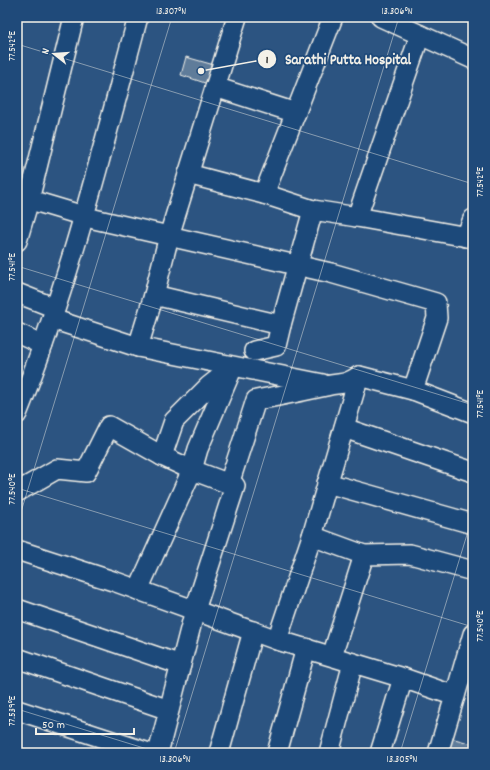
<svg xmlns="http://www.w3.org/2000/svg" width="490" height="770" viewBox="0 0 490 770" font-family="Dekko,sans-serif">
	<rect width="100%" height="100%" fill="#2c5481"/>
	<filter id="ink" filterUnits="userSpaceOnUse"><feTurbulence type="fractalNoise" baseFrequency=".025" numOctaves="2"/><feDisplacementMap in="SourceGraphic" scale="8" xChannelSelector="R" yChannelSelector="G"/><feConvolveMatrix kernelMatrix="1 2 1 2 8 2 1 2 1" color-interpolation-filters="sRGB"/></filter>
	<g filter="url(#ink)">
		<g fill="#5e7b9a" stroke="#f4f1e8">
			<polygon points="186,57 214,65 208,84 181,75"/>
			<polygon points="451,738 473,744 473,753 447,753"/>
		</g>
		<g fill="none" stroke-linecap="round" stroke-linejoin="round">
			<g stroke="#f4f1e8" stroke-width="22">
				<g id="minor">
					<polyline points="381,17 473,59"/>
					<polyline points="215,87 296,113"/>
					<polyline points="188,174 264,194 333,17"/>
					<polyline points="264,194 313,210"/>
					<polyline points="17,196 94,219 331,273 436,303 437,318 413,390 359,376 312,536 277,640 116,582 17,550"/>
					<polyline points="357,217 473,238"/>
					<polyline points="466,237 473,219"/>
					<polyline points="17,241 29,200 74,17"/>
					<polyline points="17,293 55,308"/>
					<polyline points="154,295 169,236 237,17"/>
					<polyline points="52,319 138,347 154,295 281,325 313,210 357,217 420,35"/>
					<polyline points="17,333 43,345"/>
					<polyline points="138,347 323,384"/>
					<polyline points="254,351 276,346 281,325"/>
					<polyline points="413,390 473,413"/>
					<path d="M17 414C69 285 102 151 138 17"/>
					<polyline points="344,428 473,472"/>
					<polyline points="327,483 473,524"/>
					<path d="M229 484 256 400C280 396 303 391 326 386 342 382 344 386 359 376"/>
					<polyline points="17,492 57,469 86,472 109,426 162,456"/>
					<polyline points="312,536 364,555 410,554 473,571"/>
					<polyline points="138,590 192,470 198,449 232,369"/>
					<polyline points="17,609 181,665"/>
					<polyline points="277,640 403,678 455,696 438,753"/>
					<polyline points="332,656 364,555"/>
					<polyline points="17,658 169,710"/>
					<polyline points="455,696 473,634"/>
					<polyline points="17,710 149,753"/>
					<polyline points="158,753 195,610 235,486 192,470 162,456 174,421 209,386 233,367"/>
					<polyline points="219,753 253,631"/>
					<polyline points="277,753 306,648"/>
					<polyline points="329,753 353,663"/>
					<polyline points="380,753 403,678"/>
				</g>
			</g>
			<use href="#minor" stroke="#1f4a7a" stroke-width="19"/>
		</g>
	</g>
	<path fill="none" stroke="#f4f1e8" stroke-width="1" stroke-opacity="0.45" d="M17 44 473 184M17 266 473 405M17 488 473 627M17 525 172 17M17 709 160 753M174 753 399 17M400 753 473 515"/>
	<path fill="none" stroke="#f4f1e8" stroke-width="1.5" d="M201 71L267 59"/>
	<g fill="#f4f1e8" stroke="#1f4a7a" stroke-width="1.5">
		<circle cx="201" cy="71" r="4"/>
		<circle cx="267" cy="59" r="10"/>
	</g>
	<g font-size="12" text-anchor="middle" font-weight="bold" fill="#111">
		<text x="267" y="63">1</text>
	</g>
	<g font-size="15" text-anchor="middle" font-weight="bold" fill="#f4f1e8" stroke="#1f4a7a" stroke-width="3.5" stroke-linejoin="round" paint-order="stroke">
		<text x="348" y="64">Sarathi Putta Hospital</text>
	</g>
	<rect width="490" height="770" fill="none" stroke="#1f4a7a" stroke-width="44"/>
	<g transform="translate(54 54) rotate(287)" stroke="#1f4a7a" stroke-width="3" paint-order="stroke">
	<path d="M0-3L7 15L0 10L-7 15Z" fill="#f4f1e8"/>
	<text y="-6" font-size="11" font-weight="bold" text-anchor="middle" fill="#f4f1e8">N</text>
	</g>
	<path d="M36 728v6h98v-6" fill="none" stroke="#f4f1e8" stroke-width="2"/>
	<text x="42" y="728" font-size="12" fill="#f4f1e8" stroke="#1f4a7a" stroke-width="3" paint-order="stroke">50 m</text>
	<rect x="22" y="22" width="446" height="726" fill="none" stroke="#f4f1e8" stroke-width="1.5"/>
	<g font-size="10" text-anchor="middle" fill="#f4f1e8">
		<text x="171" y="14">13.307°N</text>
		<text x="397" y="14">13.306°N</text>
		<text transform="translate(11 46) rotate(-90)" y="4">77.542°E</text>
		<text transform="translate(479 182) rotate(-90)" y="4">77.542°E</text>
		<text transform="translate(11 267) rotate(-90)" y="4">77.541°E</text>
		<text transform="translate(479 404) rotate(-90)" y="4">77.541°E</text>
		<text transform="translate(11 489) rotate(-90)" y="4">77.540°E</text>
		<text transform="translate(479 626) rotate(-90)" y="4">77.540°E</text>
		<text transform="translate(11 711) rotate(-90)" y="4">77.539°E</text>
		<text x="175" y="762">13.306°N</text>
		<text x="402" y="762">13.305°N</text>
	</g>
</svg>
